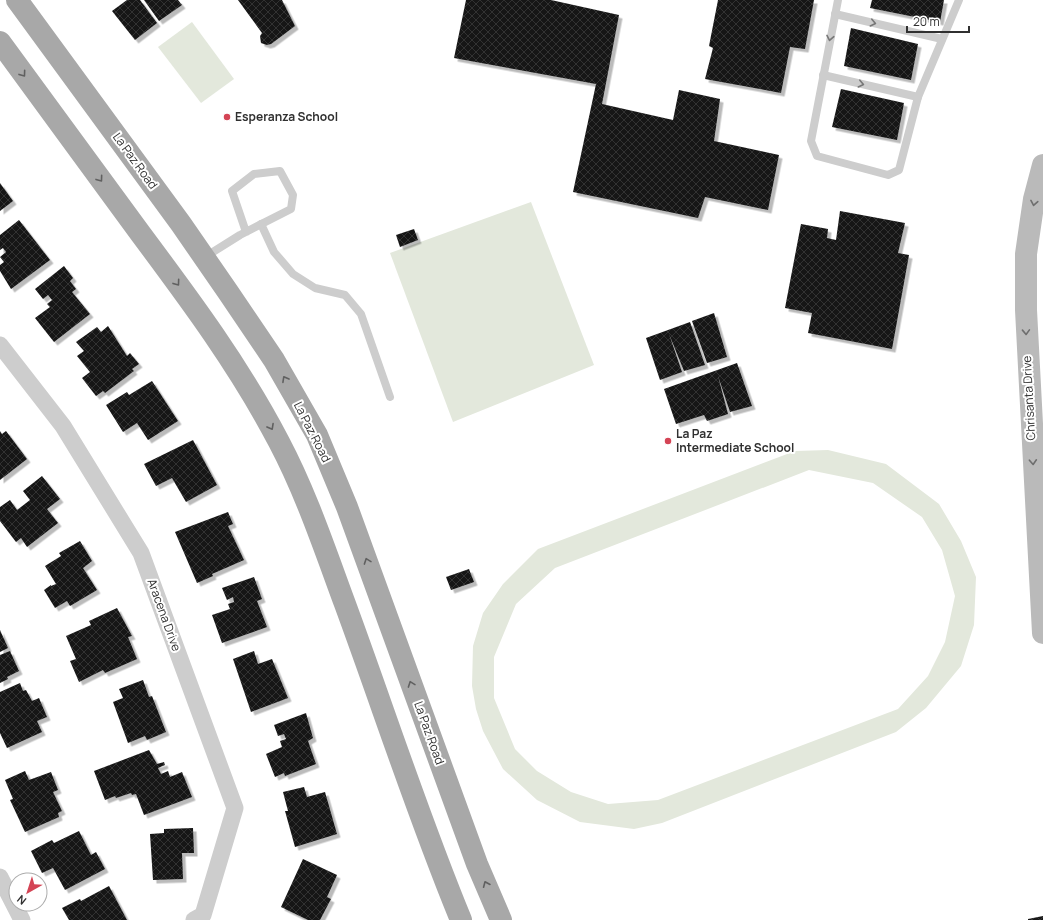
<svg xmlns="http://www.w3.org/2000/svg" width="1043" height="920" viewBox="0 0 1043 920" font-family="Manrope,sans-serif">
	<defs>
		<pattern id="building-cross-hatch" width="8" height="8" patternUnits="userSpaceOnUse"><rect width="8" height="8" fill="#171717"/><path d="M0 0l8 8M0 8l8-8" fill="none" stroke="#303030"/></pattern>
		<filter id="shadow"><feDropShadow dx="3.5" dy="3.5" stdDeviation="0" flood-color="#0004"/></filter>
	</defs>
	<rect width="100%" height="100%" fill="#fff"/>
	<g fill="#e3e8dc" fill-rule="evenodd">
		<polygon points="192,22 234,79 201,103 158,47"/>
		<polygon points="531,202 594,365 453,422 390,253"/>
		<path d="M828 450 886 464 939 504 961 541 976 577 974 625 961 666 926 708 896 732 662 823 634 829 580 822 537 800 503 769 483 731 476 709 472 686 473 646 483 613 503 584 538 549 795 451ZM809 470 873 483 922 517 942 550 955 596 945 642 928 676 898 709 658 800 608 804 571 792 537 771 515 749 494 698V657L516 604 555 568Z"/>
	</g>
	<g fill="url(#building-cross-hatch)" filter="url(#shadow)">
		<polygon points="127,0 140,0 157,23 135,40 112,11"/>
		<polygon points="144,0 178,0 182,5 159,21"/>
		<polygon points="238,0 282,0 295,26 271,44 267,45 261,43 260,36 262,33"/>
		<polygon points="466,0 551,0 619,15 602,104 673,120 679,90 720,99 714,141 779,155 768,210 705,197 698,218 573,192 596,84 454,58"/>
		<polygon points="718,0 814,0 805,49 790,47 781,93 705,79 713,48 709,46"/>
		<polygon points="872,0 944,0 940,22 870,8"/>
		<polygon points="851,28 918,44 911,80 844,66"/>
		<polygon points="841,89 904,103 897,140 832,127"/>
		<polygon points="0,183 13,201 0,211"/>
		<polygon points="840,211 905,223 898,253 909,255 892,349 808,333 812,313 785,308 801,224 828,229 827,238 836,240"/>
		<polygon points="19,220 50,260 11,289 0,271 0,265 4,262 0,257 6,252 3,248 0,250 0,235"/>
		<polygon points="414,229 418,240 400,247 396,235"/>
		<polygon points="64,266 73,278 70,281 76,289 72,292 90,314 54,342 35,318 50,307 47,304 52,300 48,295 43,299 35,289"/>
		<polygon points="714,313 727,357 707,363 692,321"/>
		<polygon points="690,322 705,365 684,371 669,334 682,372 660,380 646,338"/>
		<polygon points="108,326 127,356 130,353 139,364 132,369 134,371 105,393 103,391 96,396 82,378 90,372 77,356 84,351 76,342 97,327 101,332"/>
		<polygon points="737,363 752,406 730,412 718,376 728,414 707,421 704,415 676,424 664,389"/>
		<polygon points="152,381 178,421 148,440 137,423 123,432 106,405 127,392 129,395"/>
		<polygon points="0,431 2,434 6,431 27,459 0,480"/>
		<polygon points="193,440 217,485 186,502 172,478 156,486 144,464"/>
		<polygon points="42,476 60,499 47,509 58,523 27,547 21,538 16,542 0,521 0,507 10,500 17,510 30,500 23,491"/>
		<polygon points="228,512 233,524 228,526 244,560 212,574 213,576 197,583 175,532"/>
		<polygon points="80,541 92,561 83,568 97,590 70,606 67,601 55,608 44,590 51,585 51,586 56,584 45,566 61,556 59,553"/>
		<polygon points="469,569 474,582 451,590 446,577"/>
		<polygon points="254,577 262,599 257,601 267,627 222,643 212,615 230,609 228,604 234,602 233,597 227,600 222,588"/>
		<polygon points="117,608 132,636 128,637 137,659 105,673 103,670 79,682 70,661 76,659 66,636 91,625 89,621"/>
		<polygon points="0,630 8,648 0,652"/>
		<polygon points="10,651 19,671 7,677 8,679 0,683 0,655"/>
		<polygon points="254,651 258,664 272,659 288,698 251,712 233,659"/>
		<polygon points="143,680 149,697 152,696 166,732 147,740 145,736 128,743 113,702 123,698 119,689"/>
		<polygon points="20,683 23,691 26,690 32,701 39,698 47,717 37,721 42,732 7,748 0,733 0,692"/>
		<polygon points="306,713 313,738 308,741 316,764 285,776 284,773 275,777 266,754 282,747 280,741 286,739 284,734 278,736 274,725"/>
		<polygon points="149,750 157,764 164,762 165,765 158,768 161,774 168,771 170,777 182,772 192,797 144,815 136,794 132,795 131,793 116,798 115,796 105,800 94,771"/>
		<polygon points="25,771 29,780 51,772 58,790 53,792 62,811 58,813 59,817 25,832 10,800 13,799 5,780"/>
		<polygon points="304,787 307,797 325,792 337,834 295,847 285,811 288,811 283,792"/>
		<polygon points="193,828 194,853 182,853 183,879 153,880 150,834 164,833 164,829"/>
		<polygon points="79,831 91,855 96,852 105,869 65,890 53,868 42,873 31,851 52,840 54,843"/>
		<polygon points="303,859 337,875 327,897 331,899 320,920 308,920 281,907"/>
		<polygon points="109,886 127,920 69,920 62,908 80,899 81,901"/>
		<polygon points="1043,916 1043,920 1028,920 1028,919"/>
	</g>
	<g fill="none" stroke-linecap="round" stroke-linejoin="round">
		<g stroke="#cdcdcd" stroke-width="8">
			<polyline points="838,0 811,141 817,156 888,175 899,170 918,97 959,0"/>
			<polyline points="835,14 942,39"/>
			<polyline points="823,75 918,97"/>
			<polyline points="261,224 274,252 293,274 315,288 345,295 361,314 390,397"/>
			<polyline points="205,257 240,235 291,209 293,195 280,171 254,174 232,191 246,232"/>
		</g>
		<g stroke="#cdcdcd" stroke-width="17">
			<polyline points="0,345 63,426 141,553 235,808 203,915 194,920"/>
			<polyline points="0,877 22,920"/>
		</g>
		<polyline stroke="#bababa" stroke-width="22" points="1043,165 1034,199 1026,254 1026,310 1043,633"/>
		<g stroke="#a8a8a8" stroke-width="22">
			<polyline points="17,0 181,224 228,292 274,360 317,435 347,507 477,864 501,920"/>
			<path d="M0 42C47 106 93 169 140 233 190 300 240 367 279 442 306 493 325 550 345 604 384 710 418 816 461 920"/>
		</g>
	</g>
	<defs><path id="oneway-chevron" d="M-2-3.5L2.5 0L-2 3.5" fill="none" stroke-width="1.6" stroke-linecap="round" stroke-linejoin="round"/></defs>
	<g stroke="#777">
		<use href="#oneway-chevron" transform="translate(873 23) rotate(13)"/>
		<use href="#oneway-chevron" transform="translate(830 38) rotate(101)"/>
		<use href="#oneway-chevron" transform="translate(861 84) rotate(13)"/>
	</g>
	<g stroke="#606060">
		<use href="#oneway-chevron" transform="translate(23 74) rotate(54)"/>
		<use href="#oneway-chevron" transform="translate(100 179) rotate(54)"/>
		<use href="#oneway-chevron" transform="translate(177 283) rotate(54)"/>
		<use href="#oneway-chevron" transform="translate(285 379) rotate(-119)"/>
		<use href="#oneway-chevron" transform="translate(271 427) rotate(61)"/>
		<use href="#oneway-chevron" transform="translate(367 561) rotate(-110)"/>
		<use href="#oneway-chevron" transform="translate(411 684) rotate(-110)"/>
		<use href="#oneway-chevron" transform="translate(486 884) rotate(-113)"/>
	</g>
	<g stroke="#6e6e6e">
		<use href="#oneway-chevron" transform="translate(1034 203) rotate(100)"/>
		<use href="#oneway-chevron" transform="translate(1026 332) rotate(88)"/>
		<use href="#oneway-chevron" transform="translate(1033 462) rotate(87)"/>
	</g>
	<g fill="#d44455" stroke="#fff" stroke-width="1.5">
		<circle cx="227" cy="117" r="4"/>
		<circle cx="668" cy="441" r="4"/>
	</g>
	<g text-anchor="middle" stroke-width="4" stroke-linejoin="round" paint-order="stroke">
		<g font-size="12" font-weight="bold" fill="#303030" stroke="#fff" text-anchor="start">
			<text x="235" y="121">Esperanza School</text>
			<text x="676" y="438">La Paz<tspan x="676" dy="14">Intermediate School</tspan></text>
		</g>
		<g font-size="12" fill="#303030" stroke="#fff">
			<text transform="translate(135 161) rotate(54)" y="4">La Paz Road</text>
			<text transform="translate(1029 398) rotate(-93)" y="4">Chrisanta Drive</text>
			<text transform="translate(312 432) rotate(63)" y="4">La Paz Road</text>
			<text transform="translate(164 615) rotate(70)" y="4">Aracena Drive</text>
			<text transform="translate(429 733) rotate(70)" y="4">La Paz Road</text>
		</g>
	</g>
	<g transform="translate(28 892) rotate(219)"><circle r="19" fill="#ffffff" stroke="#acacac"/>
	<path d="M0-3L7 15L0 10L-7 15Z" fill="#d44455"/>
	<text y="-6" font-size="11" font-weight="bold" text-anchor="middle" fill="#303030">N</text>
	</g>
	<path d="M907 26v6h62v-6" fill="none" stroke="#303030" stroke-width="2"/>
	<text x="913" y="26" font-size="12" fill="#303030" stroke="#ffffff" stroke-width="3" paint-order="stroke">20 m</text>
</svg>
